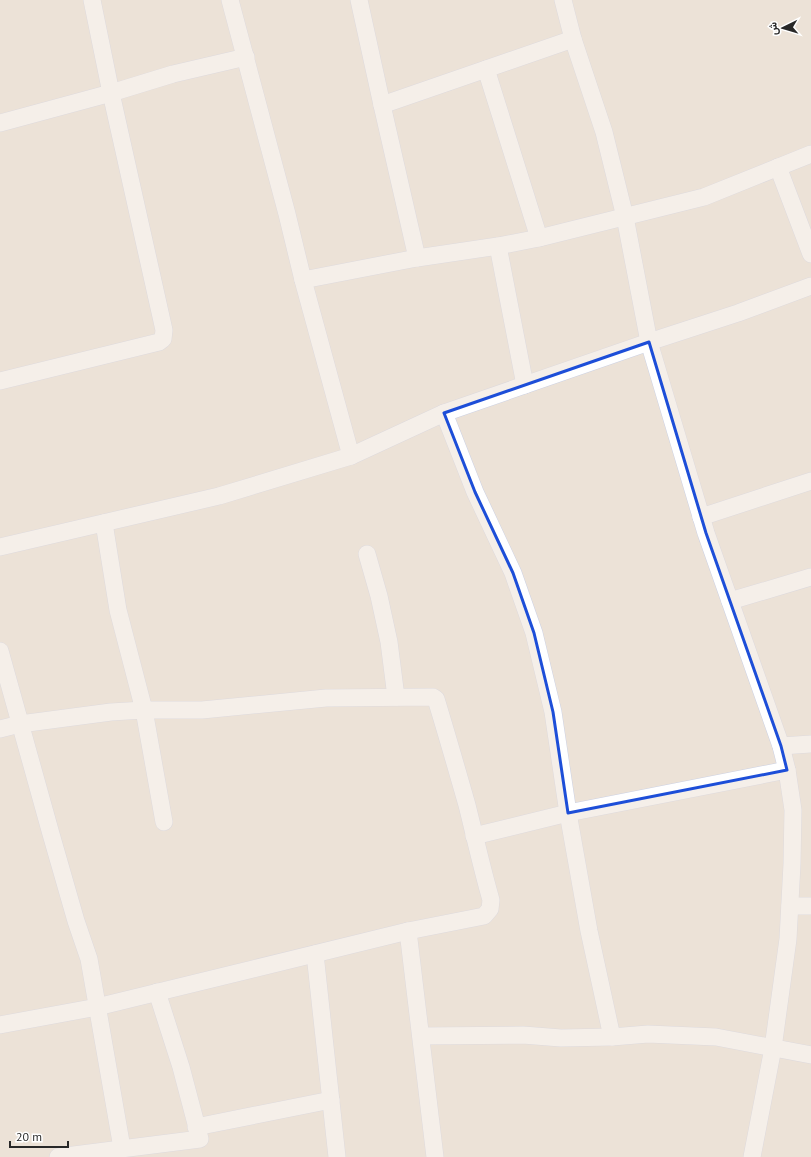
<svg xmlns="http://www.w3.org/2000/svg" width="811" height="1157" viewBox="0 0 811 1157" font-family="'PT Sans',Vazirmatn,sans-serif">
	<rect width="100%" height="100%" fill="#ece2d7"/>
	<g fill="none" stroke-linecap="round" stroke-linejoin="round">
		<g stroke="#ccd1e3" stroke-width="18">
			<g id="street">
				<polyline points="230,0 287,214 303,280 351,456"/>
				<polyline points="359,0 382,105 417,258"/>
				<polyline points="563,0 573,39 604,132 625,217 649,342 706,533 781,746 787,770 793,810 792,864 788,939 773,1048 752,1157"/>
				<polyline points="486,69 539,238"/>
				<polyline points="382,105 573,39"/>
				<polyline points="0,123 111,93 173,74 246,57"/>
				<polyline points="778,167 811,254"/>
				<polyline points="498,246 525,385"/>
				<polyline points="303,280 417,258 498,246 539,238 704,197 811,154"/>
				<polyline points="0,381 159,342 163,339 164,330 111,93 92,0"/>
				<polyline points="444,413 475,492 513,573 534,633 553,712 568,813 589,931 612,1037 648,1034 716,1037 811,1055"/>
				<polyline points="701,517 811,481"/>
				<polyline points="104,523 118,610 144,710 164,822"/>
				<polyline points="0,547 219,496 351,456 444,413 649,342 738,313 811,286"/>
				<polyline points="367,554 379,596 389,642 396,697"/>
				<polyline points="730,601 811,577"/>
				<polyline points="0,651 51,834 76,921 89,959 122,1148"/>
				<path d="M0 729 20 724 111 712 144 710H202L326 698 433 697 436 699C447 735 457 770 467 805 475 837 482 869 491 900L490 909 484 916 408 931 97 1007 0 1025"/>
				<polyline points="781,746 811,744"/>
				<polyline points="474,836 568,813 787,770"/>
				<polyline points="790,906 811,906"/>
				<polyline points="408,931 435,1157"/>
				<polyline points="315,954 337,1157"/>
				<polyline points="421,1036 523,1035 561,1038 612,1037"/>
				<polyline points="196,1127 331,1100"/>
				<polyline points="58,1157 200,1139 181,1067 157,992"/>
			</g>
		</g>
		<use href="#street" stroke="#fff" stroke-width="17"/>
	</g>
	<path d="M0 0H811V1157H0ZM649 342 706 533 781 746 787 770 568 813 553 712 534 633 513 573 475 492 444 413Z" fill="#ece2d7" fill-opacity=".55" fill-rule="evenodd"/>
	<path fill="none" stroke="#1d4ed8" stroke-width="3" stroke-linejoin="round" d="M649 342 706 533 781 746 787 770 568 813 553 712 534 633 513 573 475 492 444 413Z"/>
	<g transform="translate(783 28) rotate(265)" stroke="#ffffff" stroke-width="3" paint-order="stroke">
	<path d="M0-3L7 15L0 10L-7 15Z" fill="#282828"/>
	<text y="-6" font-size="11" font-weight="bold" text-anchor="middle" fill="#282828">ش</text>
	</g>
	<path d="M10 1141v6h58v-6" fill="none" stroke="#282828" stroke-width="2"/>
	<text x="16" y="1141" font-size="12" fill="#282828" stroke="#ffffff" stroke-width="3" paint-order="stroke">20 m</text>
</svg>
